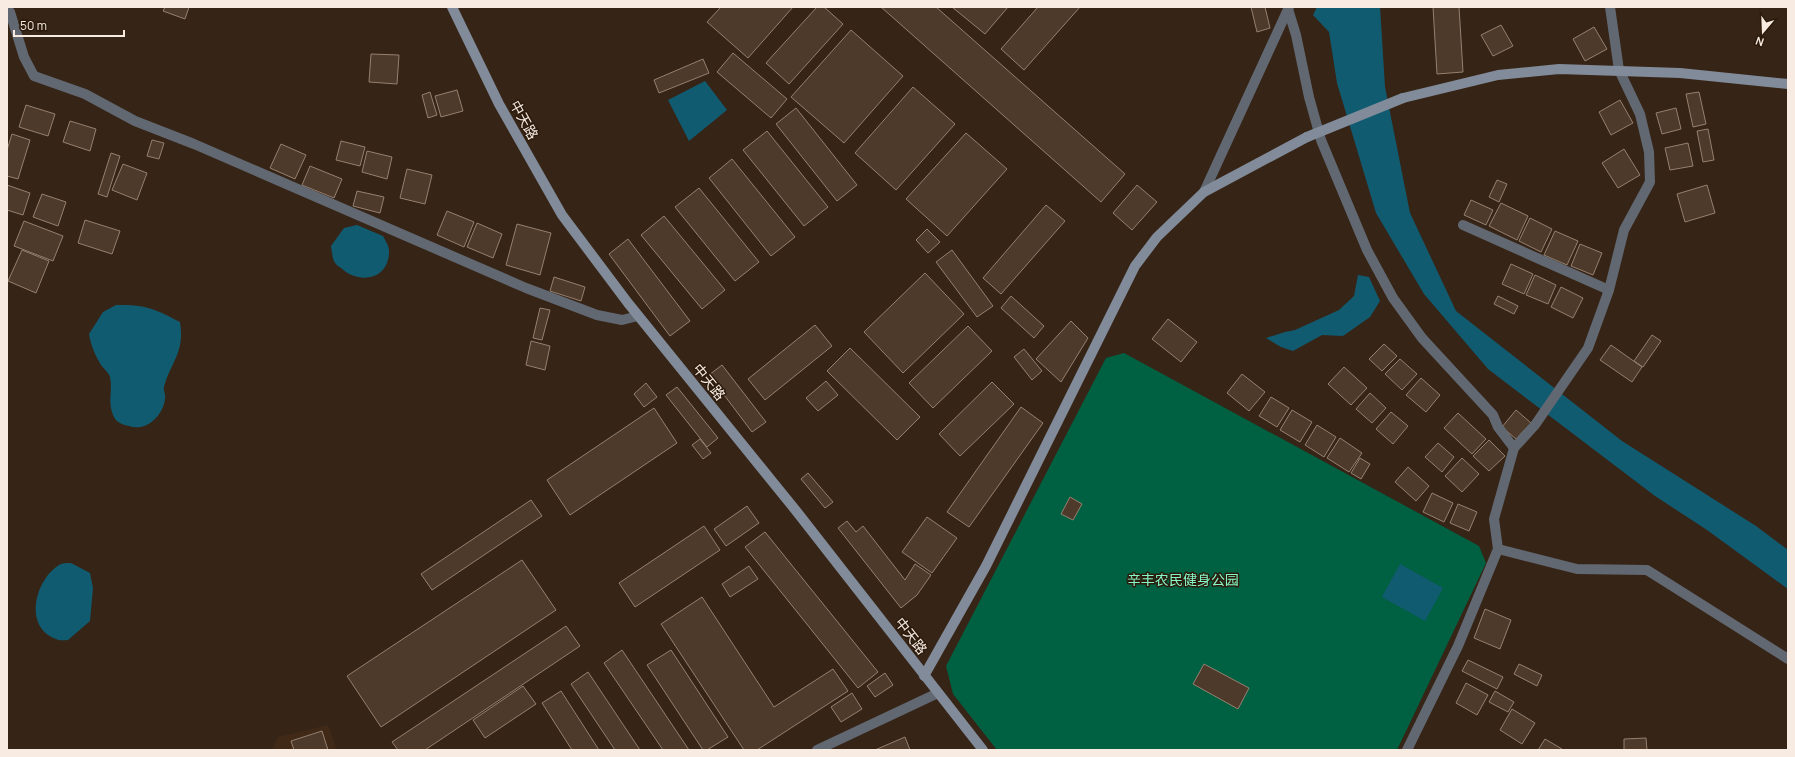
<svg xmlns="http://www.w3.org/2000/svg" width="1795" height="757" viewBox="0 0 1795 757" font-family="Manrope,'Noto Sans SC',sans-serif">
	<rect width="100%" height="100%" fill="#362416"/>
	<polygon fill="#412917" points="328,725 337,750 272,750 278,737"/>
	<polygon fill="#006042" points="1124,353 1479,546 1486,563 1397,750 997,750 953,694 946,666 1106,358"/>
	<g fill="#115b71">
		<polygon points="1317,7 1380,7 1385,87 1410,213 1456,311 1622,441 1756,526 1788,550 1788,589 1707,530 1655,496 1488,369 1424,294 1376,213 1337,83 1329,32 1313,15"/>
		<polygon points="705,81 727,110 689,141 668,100"/>
		<path d="M357 225 383 236C385 240 389 246 389 250 390 280 359 285 341 268 338 266 335 264 334 261 332 257 332 251 331 246L344 228Z"/>
		<polygon points="1358,275 1369,277 1380,301 1370,317 1343,336 1322,335 1293,351 1281,347 1266,338 1285,332 1295,330 1339,310 1354,296"/>
		<path d="M116 305C144 304 156 309 180 322 185 353 171 361 164 387 163 390 166 395 165 399 163 416 146 432 129 426 123 425 116 422 114 417 107 402 113 392 110 377 109 373 104 369 101 365 95 355 91 346 89 334L103 312Z"/>
		<path d="M71 563 90 573 93 588 90 621 68 640C64 640 59 641 56 639 23 627 35 580 59 565 62 563 67 563 71 563Z"/>
		<polygon points="1400,564 1443,588 1425,621 1382,597"/>
	</g>
	<g fill="#4d3a2b" stroke="#968070">
		<polygon points="165,7 189,7 185,19 163,11"/>
		<polygon points="721,7 793,7 748,58 707,22"/>
		<polygon points="817,7 824,7 843,24 789,84 766,63"/>
		<polygon points="881,7 936,7 1125,174 1101,202"/>
		<polygon points="952,7 1008,7 985,34"/>
		<polygon points="1038,7 1080,7 1024,70 1001,49"/>
		<polygon points="1251,7 1265,7 1270,28 1257,32"/>
		<polygon points="1433,7 1459,7 1463,72 1437,74"/>
		<polygon points="1501,25 1513,46 1493,56 1481,35"/>
		<polygon points="1594,27 1607,49 1585,61 1573,39"/>
		<polygon points="851,30 903,76 844,143 791,97"/>
		<polygon points="733,53 787,99 771,118 717,72"/>
		<polygon points="371,54 399,55 397,84 369,82"/>
		<polygon points="703,59 709,73 659,93 654,80"/>
		<polygon points="913,87 955,124 896,190 855,153"/>
		<polygon points="457,90 463,111 441,117 435,96"/>
		<polygon points="430,92 437,115 428,118 422,95"/>
		<polygon points="1699,92 1706,124 1693,127 1686,94"/>
		<polygon points="1620,100 1633,123 1611,135 1599,112"/>
		<polygon points="26,105 55,114 48,136 19,127"/>
		<polygon points="796,108 857,185 837,201 776,124"/>
		<polygon points="1676,108 1681,129 1662,134 1656,113"/>
		<polygon points="70,121 96,129 90,151 63,142"/>
		<polygon points="1708,129 1714,160 1703,162 1697,131"/>
		<polygon points="767,131 828,207 804,226 743,150"/>
		<polygon points="966,133 1007,169 947,236 906,199"/>
		<polygon points="12,134 30,140 18,179 7,176 7,150"/>
		<polygon points="152,140 164,143 159,159 147,156"/>
		<polygon points="341,141 365,147 360,166 336,160"/>
		<polygon points="1688,143 1693,166 1670,170 1665,148"/>
		<polygon points="281,144 306,155 295,179 270,168"/>
		<polygon points="1624,149 1640,175 1618,188 1602,163"/>
		<polygon points="367,151 392,157 387,179 362,172"/>
		<polygon points="111,153 120,156 107,197 98,194"/>
		<polygon points="732,159 795,237 771,256 709,178"/>
		<polygon points="123,164 147,173 137,200 112,190"/>
		<polygon points="310,166 342,179 334,198 302,185"/>
		<polygon points="407,169 432,175 425,204 400,198"/>
		<polygon points="1497,180 1507,184 1499,202 1489,197"/>
		<polygon points="7,185 30,193 23,215 7,210"/>
		<polygon points="1137,185 1157,202 1132,230 1113,213"/>
		<polygon points="1707,185 1715,213 1685,222 1677,194"/>
		<polygon points="699,188 759,262 735,281 675,207"/>
		<polygon points="357,191 384,197 380,213 353,206"/>
		<polygon points="42,194 66,202 58,226 33,217"/>
		<polygon points="1471,200 1493,210 1486,225 1464,215"/>
		<polygon points="1501,203 1528,216 1517,240 1489,226"/>
		<polygon points="1046,205 1065,221 1001,294 983,278"/>
		<polygon points="447,211 474,222 464,247 437,235"/>
		<polygon points="664,216 725,290 702,309 641,235"/>
		<polygon points="1530,218 1552,229 1541,252 1519,241"/>
		<polygon points="85,220 120,231 112,254 78,243"/>
		<polygon points="24,221 63,236 53,261 14,246"/>
		<polygon points="477,223 502,234 493,258 467,247"/>
		<polygon points="517,224 551,233 540,275 506,265"/>
		<polygon points="927,229 940,242 928,253 916,240"/>
		<polygon points="1555,231 1578,241 1567,265 1544,255"/>
		<polygon points="628,239 690,321 670,336 609,254"/>
		<polygon points="1580,244 1602,253 1593,275 1571,266"/>
		<polygon points="22,250 49,261 36,293 8,281"/>
		<polygon points="952,250 993,306 977,317 936,262"/>
		<polygon points="1511,264 1533,274 1524,294 1502,284"/>
		<polygon points="925,273 964,314 903,373 864,332"/>
		<polygon points="1535,275 1556,285 1548,304 1526,295"/>
		<polygon points="554,277 585,287 581,301 550,291"/>
		<polygon points="1561,287 1583,298 1573,318 1551,307"/>
		<polygon points="1011,296 1044,326 1034,338 1001,308"/>
		<polygon points="1498,296 1518,306 1514,314 1494,304"/>
		<polygon points="540,308 550,310 542,340 533,338"/>
		<polygon points="1168,319 1197,342 1181,362 1152,339"/>
		<polygon points="1071,321 1088,338 1061,382 1036,359"/>
		<polygon points="815,325 832,346 765,400 748,379"/>
		<polygon points="968,326 992,351 933,408 909,383"/>
		<polygon points="1652,335 1661,341 1643,367 1634,361"/>
		<polygon points="531,341 550,346 545,370 526,365"/>
		<polygon points="1384,344 1397,356 1382,371 1369,359"/>
		<polygon points="1611,345 1642,367 1632,382 1600,360"/>
		<polygon points="850,348 920,417 897,440 827,371"/>
		<polygon points="1024,349 1042,371 1032,380 1014,357"/>
		<polygon points="1400,359 1417,374 1402,390 1385,374"/>
		<polygon points="722,365 766,422 752,432 709,375"/>
		<polygon points="1344,367 1367,388 1351,405 1328,384"/>
		<polygon points="1242,374 1265,392 1249,411 1227,393"/>
		<polygon points="1421,378 1440,395 1426,412 1406,395"/>
		<polygon points="826,381 838,395 818,411 806,398"/>
		<polygon points="992,382 1014,404 960,456 939,434"/>
		<polygon points="646,383 657,397 644,407 634,394"/>
		<polygon points="677,387 718,438 707,447 666,395"/>
		<polygon points="1370,393 1386,408 1372,423 1356,409"/>
		<polygon points="1271,397 1289,408 1277,427 1259,416"/>
		<polygon points="1021,407 1043,423 969,527 947,512"/>
		<polygon points="654,408 677,443 570,515 547,480"/>
		<polygon points="1292,410 1312,422 1300,442 1280,430"/>
		<polygon points="1516,410 1531,423 1516,439 1502,427"/>
		<polygon points="1391,412 1408,426 1393,444 1376,429"/>
		<polygon points="1458,413 1486,439 1472,454 1444,428"/>
		<polygon points="1317,425 1336,437 1324,457 1305,445"/>
		<polygon points="1340,438 1362,453 1349,472 1327,458"/>
		<polygon points="700,439 711,453 703,459 692,445"/>
		<polygon points="1489,440 1505,456 1489,471 1473,456"/>
		<polygon points="1438,443 1454,457 1442,472 1425,457"/>
		<polygon points="1360,458 1370,464 1361,479 1351,473"/>
		<polygon points="1462,458 1479,474 1462,492 1445,476"/>
		<polygon points="1408,467 1429,486 1416,501 1395,482"/>
		<polygon points="808,473 833,502 825,508 801,479"/>
		<polygon points="1432,493 1453,503 1444,522 1423,512"/>
		<polygon points="1070,497 1082,504 1073,520 1061,514"/>
		<polygon points="531,500 542,516 432,590 421,574"/>
		<polygon points="1458,504 1477,512 1469,531 1450,523"/>
		<polygon points="747,506 759,523 726,546 714,529"/>
		<polygon points="927,517 957,538 932,573 902,552"/>
		<polygon points="847,521 856,532 863,526 905,580 915,564 931,575 917,595 901,608 838,528"/>
		<polygon points="704,526 720,550 635,607 619,583"/>
		<polygon points="765,532 878,672 858,688 745,547"/>
		<polygon points="522,560 556,610 381,727 347,676"/>
		<polygon points="749,566 758,579 730,597 722,584"/>
		<polygon points="702,597 774,707 833,669 848,691 757,750 744,750 661,624"/>
		<polygon points="1485,609 1511,620 1500,649 1474,638"/>
		<polygon points="566,626 580,646 425,750 398,750 392,742"/>
		<polygon points="622,650 689,750 663,750 604,663"/>
		<polygon points="671,650 728,737 707,750 703,750 647,665"/>
		<polygon points="1468,660 1503,677 1497,689 1462,671"/>
		<polygon points="1204,664 1249,688 1238,709 1193,684"/>
		<polygon points="1519,664 1542,675 1537,686 1514,674"/>
		<polygon points="588,672 640,750 615,750 571,684"/>
		<polygon points="885,673 893,685 875,697 867,686"/>
		<polygon points="1466,683 1488,695 1477,715 1456,703"/>
		<polygon points="523,686 536,704 485,738 473,720"/>
		<polygon points="561,691 599,750 572,750 542,703"/>
		<polygon points="1495,691 1514,702 1508,712 1489,702"/>
		<polygon points="852,693 862,709 841,722 831,707"/>
		<polygon points="1512,709 1535,723 1522,744 1500,730"/>
		<polygon points="322,731 328,750 294,750 291,741"/>
		<polygon points="905,737 910,750 875,750"/>
		<polygon points="1646,738 1647,750 1624,750 1624,739"/>
		<polygon points="1545,739 1562,749 1561,750 1538,750"/>
	</g>
	<g fill="none" stroke-linecap="round" stroke-linejoin="round">
		<g stroke="#616871" stroke-width="10">
			<polyline points="7,9 10,12 24,57 34,76 85,94 135,121 194,144 526,288 597,315 622,320 638,316"/>
			<polyline points="1288,9 1296,35 1309,97 1321,140 1367,250 1393,298 1422,338 1493,415 1498,427 1514,448"/>
			<polyline points="1204,192 1289,7"/>
			<polyline points="1463,225 1609,290"/>
			<polyline points="1498,549 1577,569 1647,570 1788,659"/>
			<polyline points="1407,750 1458,646 1498,549 1494,519 1514,448 1535,425 1588,348 1609,290 1624,230 1650,182 1649,152 1640,114 1619,70 1610,7"/>
		</g>
		<polyline stroke="#616871" stroke-width="10" points="817,750 938,693"/>
		<g stroke="#818b99" stroke-width="10">
			<polyline points="452,7 499,104 562,215 628,303 797,512 983,750"/>
			<polyline points="1403,98 1498,75 1559,69 1680,73 1788,84"/>
			<polyline points="924,676 986,566 1135,266 1157,237 1204,192 1307,137"/>
		</g>
		<polyline stroke="#818b99" stroke-width="10" points="1307,137 1403,98"/>
	</g>
	<g text-anchor="middle" stroke-width="3" stroke-linejoin="round" paint-order="stroke">
		<g font-size="14" fill="#f7ebe2" stroke="#2c1b0d">
			<text transform="translate(524 120) rotate(61)" y="5">中天路</text>
			<text transform="translate(709 382) rotate(51)" y="5">中天路</text>
			<text transform="translate(911 636) rotate(52)" y="5">中天路</text>
		</g>
		<g font-size="14" fill="#85f6c5" stroke="#2c1b0d">
			<text x="1183" y="585">辛丰农民健身公园</text>
		</g>
	</g>
	<rect width="1795" height="757" fill="none" stroke="#f7ebe2" stroke-width="16"/>
	<g transform="translate(1763 32) rotate(199)" stroke="#2c1b0d" stroke-width="3" paint-order="stroke">
	<path d="M0-3L7 15L0 10L-7 15Z" fill="#f7ebe2"/>
	<text y="-6" font-size="11" font-weight="bold" text-anchor="middle" fill="#f7ebe2">N</text>
	</g>
	<path d="M14 30v6h110v-6" fill="none" stroke="#f7ebe2" stroke-width="2"/>
	<text x="20" y="30" font-size="12" fill="#f7ebe2" stroke="#2c1b0d" stroke-width="3" paint-order="stroke">50 m</text>
</svg>
